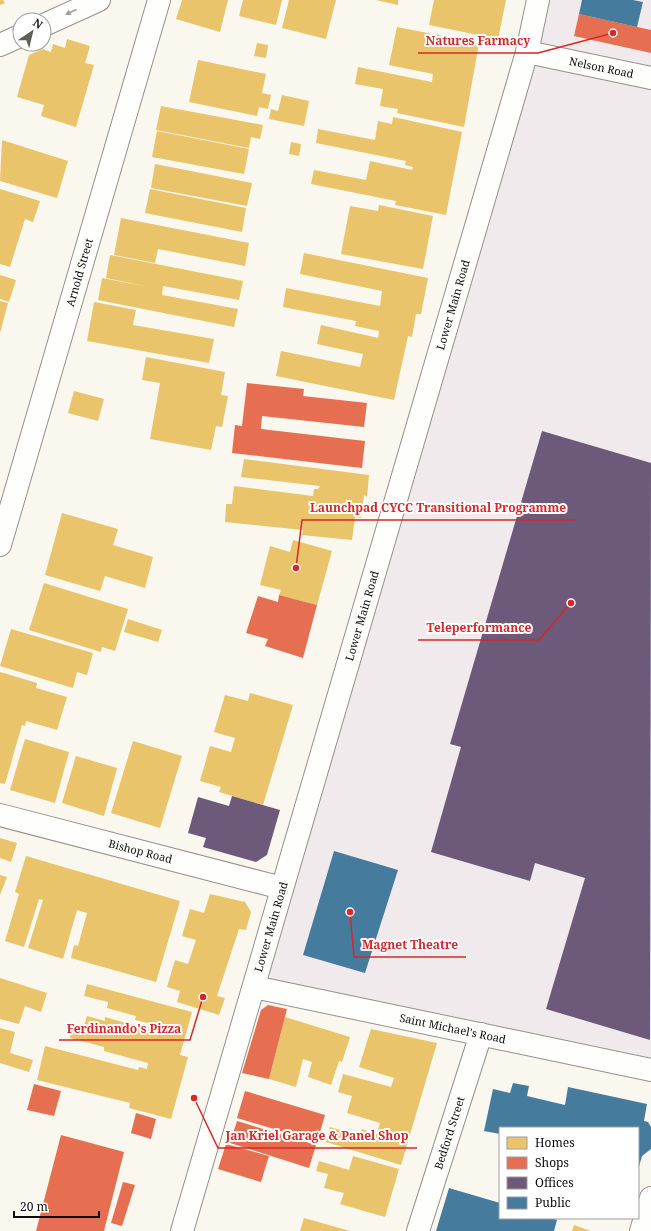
<svg xmlns="http://www.w3.org/2000/svg" width="651" height="1231" viewBox="0 0 651 1231" font-family="'Noto Serif',serif">
	<rect width="100%" height="100%" fill="#faf7ee"/>
	<polygon fill="#f0eaec" points="538,0 651,0 651,1070 254,987"/>
	<g fill="#e9c46a">
		<polygon points="0,0 3,0 5,3 0,5"/>
		<polygon points="182,0 228,0 220,32 176,19"/>
		<polygon points="243,0 282,0 276,25 239,16"/>
		<polygon points="289,0 336,0 326,39 282,28"/>
		<polygon points="376,0 398,0 398,5"/>
		<polygon points="434,0 506,0 498,39 429,25"/>
		<polygon points="397,27 479,43 464,127 397,113 398,109 380,106 383,89 355,84 358,67 432,82 433,74 389,65"/>
		<polygon points="67,39 90,46 85,63 94,65 76,127 41,116 44,105 17,97 29,55 43,49 51,52 53,44 65,48"/>
		<polygon points="257,43 268,45 266,58 254,56"/>
		<polygon points="198,60 266,74 262,93 271,95 268,109 259,107 257,116 189,102"/>
		<polygon points="282,95 309,101 304,126 269,119 271,109 278,111"/>
		<polygon points="161,106 263,125 260,139 251,137 249,148 156,130"/>
		<polygon points="393,117 462,132 446,215 395,205 396,201 311,184 314,170 366,180 370,161 412,170 413,167 405,165 406,161 316,143 318,129 375,140 378,121 392,124"/>
		<polygon points="157,131 249,149 244,174 152,157"/>
		<polygon points="2,140 68,161 57,198 0,181"/>
		<polygon points="291,142 301,144 299,156 289,154"/>
		<polygon points="155,164 252,183 247,206 151,188"/>
		<polygon points="0,189 40,201 33,222 25,219 10,267 0,264"/>
		<polygon points="150,189 246,208 242,232 145,213"/>
		<polygon points="379,205 433,216 423,269 341,254 350,206 378,211"/>
		<polygon points="121,218 249,243 245,266 158,249 155,263 114,255"/>
		<polygon points="304,253 428,278 421,314 416,314 412,337 408,336 394,400 276,376 281,351 360,367 363,354 317,344 321,325 378,338 379,331 355,326 356,321 283,307 286,288 380,306 382,291 300,274"/>
		<polygon points="110,255 243,281 239,300 163,286 162,295 238,309 234,327 98,300 102,278 149,287 106,278"/>
		<polygon points="0,275 16,280 9,302 0,299"/>
		<polygon points="0,301 8,303 0,333"/>
		<polygon points="94,302 136,310 133,325 214,339 209,363 87,341"/>
		<polygon points="146,357 225,372 221,395 228,396 222,427 216,426 211,450 150,439 160,383 142,380"/>
		<polygon points="74,391 104,399 98,421 68,413"/>
		<polygon points="244,459 369,475 367,497 364,495 361,518 355,517 352,540 302,535 303,530 225,522 226,504 232,504 234,486 313,496 314,489 318,489 320,486 241,477"/>
		<polygon points="62,513 118,529 113,545 153,557 145,588 105,576 100,591 45,575"/>
		<polygon points="293,540 332,551 317,605 279,595 281,590 260,585 270,546 290,552"/>
		<polygon points="44,583 128,609 115,651 102,647 101,652 29,630"/>
		<polygon points="128,619 162,630 158,642 124,632"/>
		<polygon points="11,629 93,653 87,675 77,672 73,688 0,666"/>
		<polygon points="0,672 37,683 36,688 67,697 57,730 26,721 25,726 22,725 5,784 0,783"/>
		<polygon points="250,693 293,705 263,805 219,792 221,787 200,781 210,746 231,752 235,738 214,732 225,695 248,701"/>
		<polygon points="25,739 69,752 55,803 10,790"/>
		<polygon points="133,741 182,756 160,828 111,813"/>
		<polygon points="76,756 117,768 104,816 62,803"/>
		<polygon points="0,838 17,843 11,862 0,858"/>
		<polygon points="26,856 180,901 156,982 71,958 74,945 78,946 87,913 80,911 77,910 63,959 28,948 43,900 39,899 24,947 5,941 19,894 15,892"/>
		<polygon points="0,875 7,877 0,895"/>
		<polygon points="210,894 245,902 251,912 246,930 239,929 217,996 225,998 219,1015 177,1002 180,991 167,987 175,960 188,964 196,940 182,936 190,909 204,913"/>
		<polygon points="0,978 47,993 41,1012 25,1006 19,1024 0,1019"/>
		<polygon points="87,984 192,1012 180,1055 188,1057 171,1119 129,1108 130,1103 37,1080 45,1046 138,1070 139,1067 147,1069 148,1063 104,1051 104,1047 70,1038 73,1027 83,1029 87,1016 105,1021 105,1017 150,1030 152,1024 135,1020 136,1016 107,1008 108,1002 84,996"/>
		<polygon points="285,1017 350,1037 342,1062 339,1061 331,1085 308,1077 312,1062 303,1059 296,1087 269,1079"/>
		<polygon points="0,1028 15,1032 10,1053 33,1060 29,1072 0,1063"/>
		<polygon points="371,1029 437,1043 401,1165 326,1142 330,1127 360,1136 362,1129 377,1134 380,1123 347,1113 352,1096 338,1092 343,1074 391,1087 394,1078 359,1067"/>
		<polygon points="353,1156 399,1169 385,1217 340,1204 344,1193 324,1188 328,1174 316,1171 319,1161 349,1170"/>
		<polygon points="304,1218 350,1231 300,1231"/>
		<polygon points="574,1225 591,1231 572,1231"/>
	</g>
	<g fill="#e76f51">
		<polygon points="579,14 651,30 651,53 574,36"/>
		<polygon points="247,383 304,389 303,396 367,403 364,427 262,416 261,429 365,441 362,468 232,453 235,425 242,426"/>
		<polygon points="279,595 317,605 303,658 265,646 268,639 246,633 258,596 278,602"/>
		<polygon points="268,1005 287,1009 269,1079 242,1073 261,1010"/>
		<polygon points="34,1084 61,1091 54,1116 27,1110"/>
		<polygon points="245,1091 325,1115 317,1142 237,1118"/>
		<polygon points="136,1113 156,1119 151,1139 131,1133"/>
		<polygon points="237,1121 316,1145 309,1168 230,1143"/>
		<polygon points="61,1135 124,1152 104,1231 36,1231"/>
		<polygon points="226,1144 269,1156 261,1182 218,1169"/>
		<polygon points="123,1182 135,1185 122,1226 111,1223"/>
	</g>
	<g fill="#6d597a">
		<polygon points="542,431 651,463 650,1040 546,1009 585,878 535,863 530,881 431,852 461,747 450,744"/>
		<polygon points="232,796 280,810 267,855 256,862 203,847 206,838 188,833 198,797 229,806"/>
	</g>
	<g fill="#457b9d">
		<polygon points="582,0 633,0 643,2 637,27 579,14"/>
		<polygon points="334,851 398,870 365,973 303,955"/>
		<polygon points="513,1083 529,1086 527,1096 565,1105 568,1087 647,1104 644,1121 648,1122 651,1127 651,1149 642,1156 638,1170 638,1128 500,1128 500,1134 484,1131 493,1089 510,1093"/>
		<polygon points="449,1188 500,1203 500,1218 552,1218 557,1220 554,1231 436,1231"/>
	</g>
	<g fill="none" stroke-linecap="round" stroke-linejoin="round">
		<g stroke="#93918d" stroke-width="24">
			<g id="minor">
				<polyline points="44,25 99,0"/>
				<polyline points="0,45 20,36"/>
				<path id="s1" d="M527 52 651 78"/>
				<path id="s2" d="M0 545 159 0"/>
				<path id="s3" d="M0 815 282 888"/>
				<path id="s4" d="M254 987 651 1070"/>
				<path id="s5" d="M182 1231 527 52 538 0"/>
				<path id="s6" d="M418 1231 481 1034"/>
				<polyline points="641,1231 651,1198"/>
			</g>
		</g>
		<use href="#minor" stroke="#fefefc" stroke-width="22"/>
	</g>
	<defs><path id="oneway-solid" d="M-6-.8H1V-3.2L6.5 0L1 3.2V.8H-6Z"/></defs>
	<use fill="#9d9d9c" href="#oneway-solid" transform="translate(71 12) rotate(156)"/>
	<g text-anchor="middle" stroke-width="4" stroke-linejoin="round" paint-order="stroke">
		<g font-size="11" fill="#0b0b0b" stroke="#fff">
			<text dy="4" stroke="none"><textPath href="#s1" startOffset="76">Nelson Road</textPath></text>
			<text dy="4" stroke="none"><textPath href="#s2" startOffset="284">Arnold Street</textPath></text>
			<text dy="4" stroke="none"><textPath href="#s5" startOffset="965">Lower Main Road</textPath></text>
			<text dy="4" stroke="none"><textPath href="#s5" startOffset="641">Lower Main Road</textPath></text>
			<text dy="4" stroke="none"><textPath href="#s3" startOffset="145">Bishop Road</textPath></text>
			<text dy="4" stroke="none"><textPath href="#s5" startOffset="317">Lower Main Road</textPath></text>
			<text dy="4" stroke="none"><textPath href="#s4" startOffset="203">Saint Michael's Road</textPath></text>
			<text dy="4" stroke="none"><textPath href="#s6" startOffset="103">Bedford Street</textPath></text>
		</g>
	</g>
	<path fill="none" stroke="#d62828" stroke-width="1.5" d="M613 33L538 53H418M296 568L302 520H574M571 603L539 640H418M350 912L354 957H466M203 997L190 1040H59M194 1098L218 1148H417"/>
	<g fill="#d62828" stroke="#fff" stroke-width="1.5">
		<circle cx="613" cy="33" r="4"/>
		<circle cx="296" cy="568" r="4"/>
		<circle cx="571" cy="603" r="4"/>
		<circle cx="350" cy="912" r="4"/>
		<circle cx="203" cy="997" r="4"/>
		<circle cx="194" cy="1098" r="4"/>
	</g>
	<g font-size="12" text-anchor="middle" font-weight="bold" fill="#d62828" stroke="#fff" stroke-width="4" stroke-linejoin="round" paint-order="stroke">
		<text x="478" y="45">Natures Farmacy</text>
		<text x="438" y="512">Launchpad CYCC Transitional Programme</text>
		<text x="479" y="632">Teleperformance</text>
		<text x="410" y="949">Magnet Theatre</text>
		<text x="124" y="1033">Ferdinando's Pizza</text>
		<text x="317" y="1140">Jan Kriel Garage &amp; Panel Shop</text>
	</g>
	<rect x="499" y="1127" width="140" height="92" fill="#ffffff" stroke="#9d9d9d"/>
	<rect x="507" y="1137" width="20" height="12" fill="#e9c46a" stroke="#9d9d9d"/>
	<text x="535" y="1147" font-size="12" fill="#0b0b0b">Homes</text>
	<rect x="507" y="1157" width="20" height="12" fill="#e76f51" stroke="#9d9d9d"/>
	<text x="535" y="1167" font-size="12" fill="#0b0b0b">Shops</text>
	<rect x="507" y="1177" width="20" height="12" fill="#6d597a" stroke="#9d9d9d"/>
	<text x="535" y="1187" font-size="12" fill="#0b0b0b">Offices</text>
	<rect x="507" y="1197" width="20" height="12" fill="#457b9d" stroke="#9d9d9d"/>
	<text x="535" y="1207" font-size="12" fill="#0b0b0b">Public</text>
	<g transform="translate(32 32) rotate(35)"><circle r="19" fill="#ffffff" stroke="#9d9d9d"/>
	<path d="M0-3L7 15L0 10L-7 15Z" fill="#5f5e5a"/>
	<text y="-6" font-size="11" font-weight="bold" text-anchor="middle" fill="#0b0b0b">N</text>
	</g>
	<path d="M14 1211v6h85v-6" fill="none" stroke="#0b0b0b" stroke-width="2"/>
	<text x="20" y="1211" font-size="12" fill="#0b0b0b" stroke="#ffffff" stroke-width="3" paint-order="stroke">20 m</text>
</svg>
